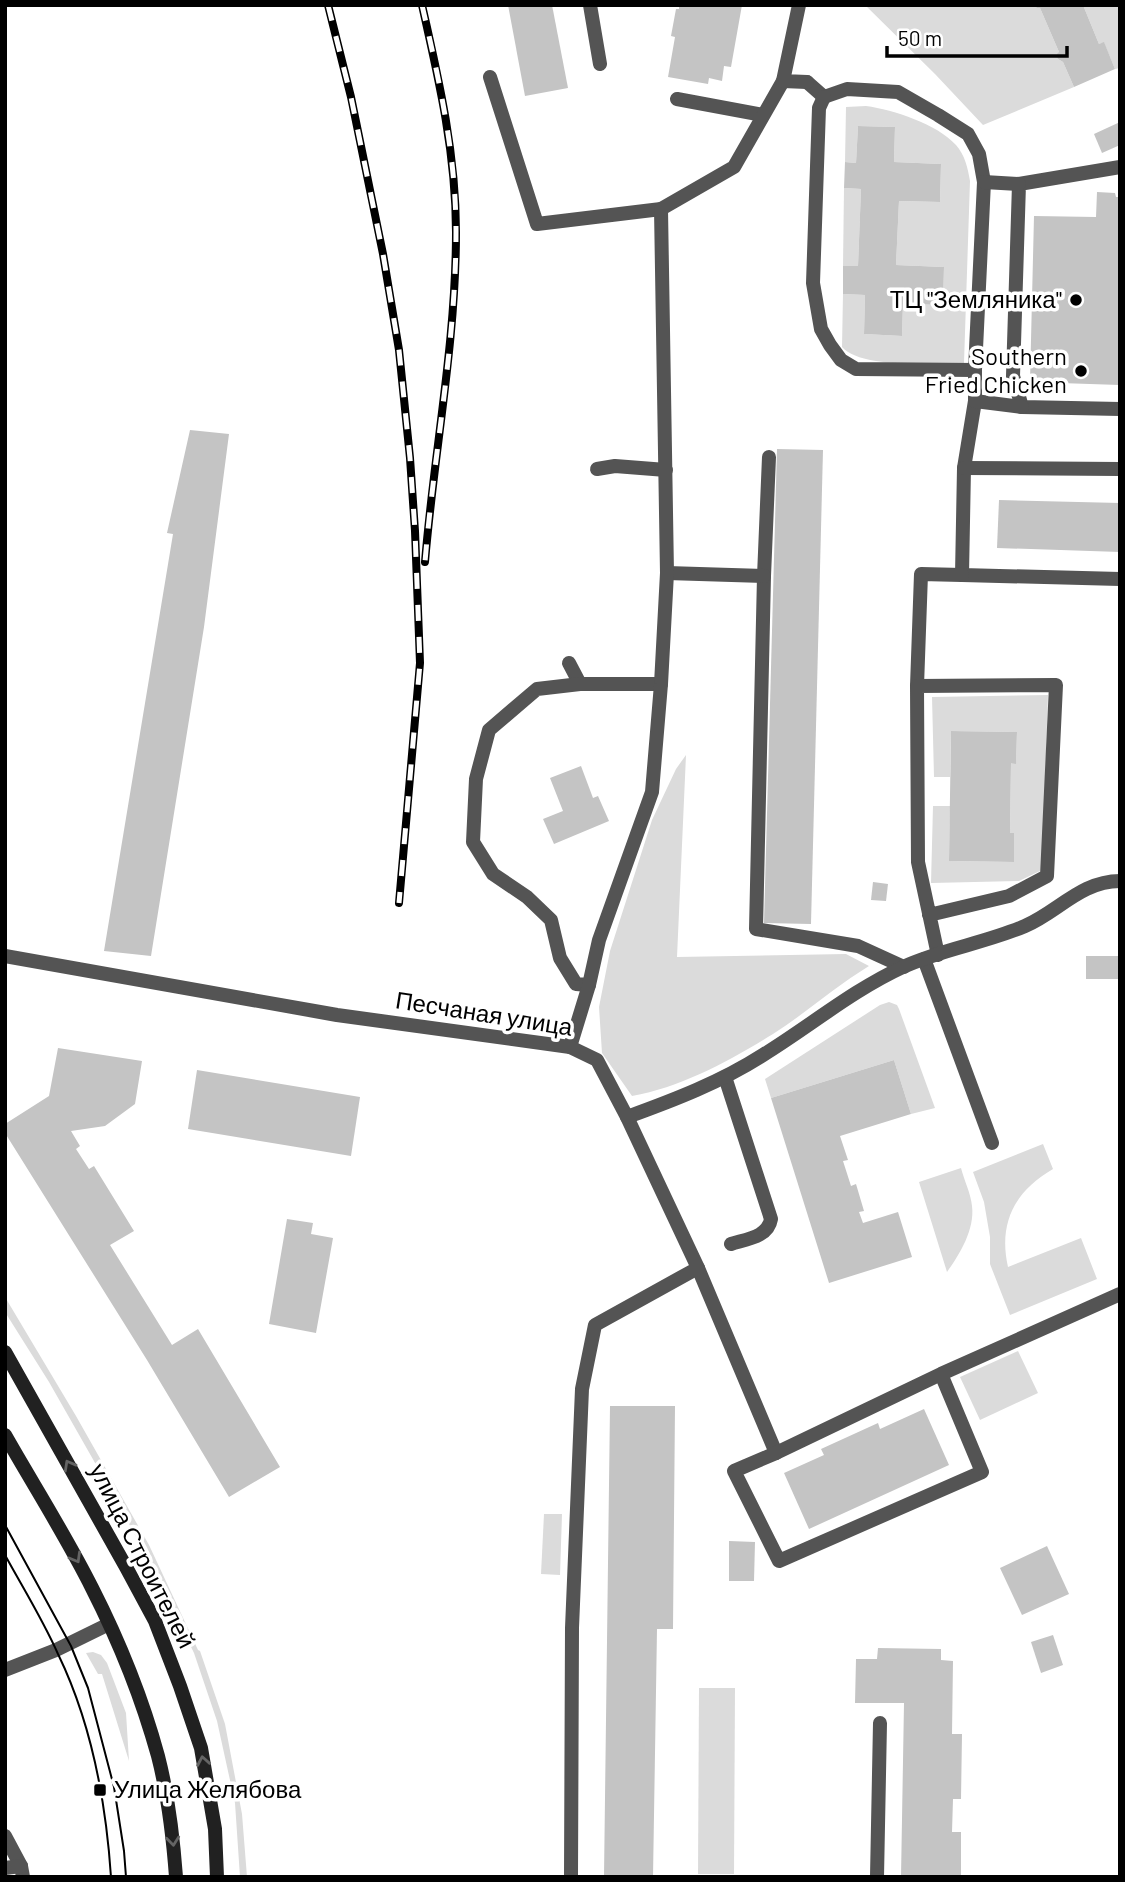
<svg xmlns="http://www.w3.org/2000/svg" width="1125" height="1882" viewBox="0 0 1125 1882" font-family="Barlow,sans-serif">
	<rect width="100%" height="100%" fill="#fff"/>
	<g fill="#dbdbdb">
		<polygon points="865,5 1035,5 1040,8 1059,52 1058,59 1063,62 1074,87 983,125 935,74"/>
		<polygon points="1083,5 1120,5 1120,68 1115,69 1104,43 1099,44"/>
		<path d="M866 106C894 110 937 124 956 145 965 155 968 169 970 181L964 363C935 363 861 369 842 347L843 294 865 295 864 334 902 336 903 303 943 304 944 267 896 265 899 201 940 202 941 164 894 162 895 127 858 126 856 163 845 162 846 107Z"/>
		<polygon points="844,188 861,189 858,266 843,266"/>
		<polygon points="1048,695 1042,870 1019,881 931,883 933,806 950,806 949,861 1014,862 1014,834 1010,833 1011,763 1016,763 1017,732 951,731 950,777 934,777 932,697"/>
		<path d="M686 755 677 957 846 954 869 966C836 986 806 1013 773 1034 729 1061 682 1087 632 1096L602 1053 599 1007 610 951 652 820 676 769Z"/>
		<polygon points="889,1002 897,1005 899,1009 935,1108 911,1114 894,1060 771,1098 765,1079 880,1005"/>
		<path d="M1043 1144 1053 1169C1015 1191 998 1223 1008 1267L1081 1238 1097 1279 1010 1315 990 1264V1237L984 1202 973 1172Z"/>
		<path d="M961 1168C964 1180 971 1194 972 1206 975 1229 960 1254 947 1272L919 1182Z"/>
		<polygon points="5,1297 76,1416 149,1545 198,1650 200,1651 225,1724 242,1814 247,1877 240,1877 235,1803 217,1721 194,1653 149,1561 115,1498 49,1382 5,1312"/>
		<polygon points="1018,1351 1038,1393 980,1420 960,1377"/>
		<polygon points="544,1514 562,1514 560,1575 541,1574"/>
		<polygon points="93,1652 101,1655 107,1663 126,1713 129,1761 102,1674 98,1674 86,1653"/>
		<polygon points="699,1688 735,1688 734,1874 698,1874"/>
	</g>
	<g fill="#c4c4c4">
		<polygon points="508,5 552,5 568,88 525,96"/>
		<polygon points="679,5 742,5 731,67 724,66 722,81 709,78 708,84 668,77 675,37 671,36 676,9 679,9"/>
		<polygon points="1035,5 1083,5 1099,44 1104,42 1115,69 1074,87 1063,62 1058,59 1057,54 1059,52 1040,8 1037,8"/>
		<polygon points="1120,122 1120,145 1102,153 1094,134"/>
		<polygon points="858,126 895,127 894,162 941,164 940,202 899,201 896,265 944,267 943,305 903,303 902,336 864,334 865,295 843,294 843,266 858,266 861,189 844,188 845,162 856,163"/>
		<polygon points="1097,192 1115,193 1116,197 1120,197 1120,385 1030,382 1034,216 1096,217"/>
		<polygon points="190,430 229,434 204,627 151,956 104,951 173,534 167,533"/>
		<polygon points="777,449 823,450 811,924 764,923"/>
		<polygon points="999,500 1120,503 1120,552 997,548"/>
		<polygon points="951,731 1017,732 1016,764 1011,763 1010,833 1014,833 1014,862 949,861"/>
		<polygon points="581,766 593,798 598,796 609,821 554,844 543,819 563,811 550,778"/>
		<polygon points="873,882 888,884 886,901 871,900"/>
		<rect x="1086" y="956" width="34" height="23"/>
		<polygon points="58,1048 142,1061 135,1104 105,1126 71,1131 80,1146 76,1149 89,1169 94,1166 134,1231 110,1245 172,1345 198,1329 280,1467 229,1497 147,1360 5,1133 5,1124 49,1096"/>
		<polygon points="894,1060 911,1114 840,1136 848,1160 843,1161 851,1186 856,1184 864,1211 859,1212 863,1223 898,1212 912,1257 829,1283 771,1098"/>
		<polygon points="197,1070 360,1097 351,1156 188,1129"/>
		<polygon points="287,1219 313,1223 311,1234 333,1238 316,1333 269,1324"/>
		<polygon points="610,1406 675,1406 673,1629 657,1629 653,1877 604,1877"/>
		<polygon points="924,1409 949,1465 809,1529 784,1473 824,1455 821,1449 878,1423 880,1429"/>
		<polygon points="729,1541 755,1542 754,1581 729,1581"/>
		<polygon points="1047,1546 1069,1594 1022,1615 1000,1568"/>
		<polygon points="1053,1635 1063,1665 1041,1673 1031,1642"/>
		<polygon points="878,1648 941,1649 941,1660 953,1661 952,1734 962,1734 961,1799 953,1799 952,1832 961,1832 961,1877 901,1877 904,1703 855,1703 856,1659 877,1659"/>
	</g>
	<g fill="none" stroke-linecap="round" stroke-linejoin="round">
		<g stroke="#545454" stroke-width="14">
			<polyline points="590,5 600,64"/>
			<polyline points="490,77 537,224 661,209"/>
			<polyline points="807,82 824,97 847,89 898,92 938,115 968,134 979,154 984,182 975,370 975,401 964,468 962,575 1120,579"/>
			<polyline points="824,97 819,108 813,283 821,329 830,345 841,360 856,369 975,370"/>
			<polyline points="677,99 763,115"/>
			<polyline points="1120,167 1019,184 1013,376 1022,407 1120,409"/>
			<polyline points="984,182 1019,184"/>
			<polyline points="975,401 1022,407"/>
			<polyline points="769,457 764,576 756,929 858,946 904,967"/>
			<polyline points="964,468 1120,469"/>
			<polyline points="597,469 615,466 666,470"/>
			<polyline points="667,573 764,576"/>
			<polyline points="569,663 580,684"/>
			<polyline points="917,686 921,574 962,575"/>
			<polyline points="929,915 1009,896 1047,876 1056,685 917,686 918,862 938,955"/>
			<polyline points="924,959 992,1143"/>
			<polyline points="589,985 576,984 560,958 551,920 527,897 493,874 473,842 476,779 489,730 537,689 580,684 661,684"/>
			<polyline points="570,1047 589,985 599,940 652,792 661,684 667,573 661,209 734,167 783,81"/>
			<path d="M725 1077 771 1219C768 1237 747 1239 731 1244"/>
			<polyline points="698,1268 776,1453"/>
			<polyline points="941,1374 982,1472 779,1561 734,1471 776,1453 941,1374 1120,1294"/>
			<polyline points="5,1670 56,1650 109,1624"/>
			<polyline points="5,1836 21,1866 23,1877"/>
			<polyline points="5,1868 21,1866"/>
			<polyline points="571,1877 572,1628 582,1389 595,1325 698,1268 627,1117"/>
			<polyline points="877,1877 880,1723"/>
		</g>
		<g stroke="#545454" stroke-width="14">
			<polyline points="799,5 783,81 807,82"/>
			<path d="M5 956 337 1015 570 1047 597 1060 627 1117C674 1100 721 1082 763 1055 810 1026 853 990 903 967 942 949 986 943 1025 926 1058 912 1081 881 1120 881"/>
		</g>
		<g stroke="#212121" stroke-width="14">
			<polyline points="5,1352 126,1567 155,1621 180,1686 201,1748 215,1829 217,1877"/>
			<path d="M5 1435C34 1486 66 1536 92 1588 119 1641 142 1698 158 1756 168 1795 173 1836 176 1877"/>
		</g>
		<g stroke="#000" stroke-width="2">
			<polyline points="5,1525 71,1646 88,1688 114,1787 124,1851 126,1877"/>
			<path d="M5 1555C23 1588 43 1620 58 1654 91 1722 106 1802 111 1877"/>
		</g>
		<g stroke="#000" stroke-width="8">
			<g id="rail">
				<polyline points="328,5 351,97 383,254 399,350 410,458 415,531 420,663 399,903"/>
				<path d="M422 5C439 80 456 154 456 232 456 343 434 452 425 562"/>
			</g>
		</g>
		<use href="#rail" stroke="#fff" stroke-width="5" stroke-dasharray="16" stroke-linecap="butt"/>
	</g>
	<defs><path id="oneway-chevron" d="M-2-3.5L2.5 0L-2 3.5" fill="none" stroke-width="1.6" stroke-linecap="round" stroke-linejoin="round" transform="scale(1.75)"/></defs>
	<g stroke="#646464">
		<use href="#oneway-chevron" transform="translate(69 1465) rotate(-119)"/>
		<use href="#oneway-chevron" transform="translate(76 1558) rotate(60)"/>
		<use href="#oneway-chevron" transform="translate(203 1761) rotate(-100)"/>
		<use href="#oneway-chevron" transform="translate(173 1841) rotate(84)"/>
	</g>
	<g fill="#000" stroke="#fff" stroke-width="2.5">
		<circle cx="1076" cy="300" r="7"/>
		<circle cx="1081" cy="371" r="7"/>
		<rect x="93" y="1783" width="14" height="14" rx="3.5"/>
	</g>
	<g text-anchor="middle" stroke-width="7" stroke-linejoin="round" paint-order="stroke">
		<g font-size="24" fill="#000" stroke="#fff" text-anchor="end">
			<text x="1062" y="308">ТЦ "Земляника"</text>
			<text x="1067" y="365">Southern<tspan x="1067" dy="28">Fried Chicken</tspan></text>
			<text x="114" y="1798" text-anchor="start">Улица Желябова</text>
		</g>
		<g font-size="24" fill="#000" stroke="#fff">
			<text transform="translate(484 1014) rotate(9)" y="8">Песчаная улица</text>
			<text transform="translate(142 1556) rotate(63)" y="8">улица Строителей</text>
		</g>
	</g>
	<rect width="1125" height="1882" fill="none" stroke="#000000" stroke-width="14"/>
	<path d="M887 46v10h180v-10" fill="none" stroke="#000000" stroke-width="3.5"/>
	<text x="898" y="46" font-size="21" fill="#000000" stroke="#ffffff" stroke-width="5" paint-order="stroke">50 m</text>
</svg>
